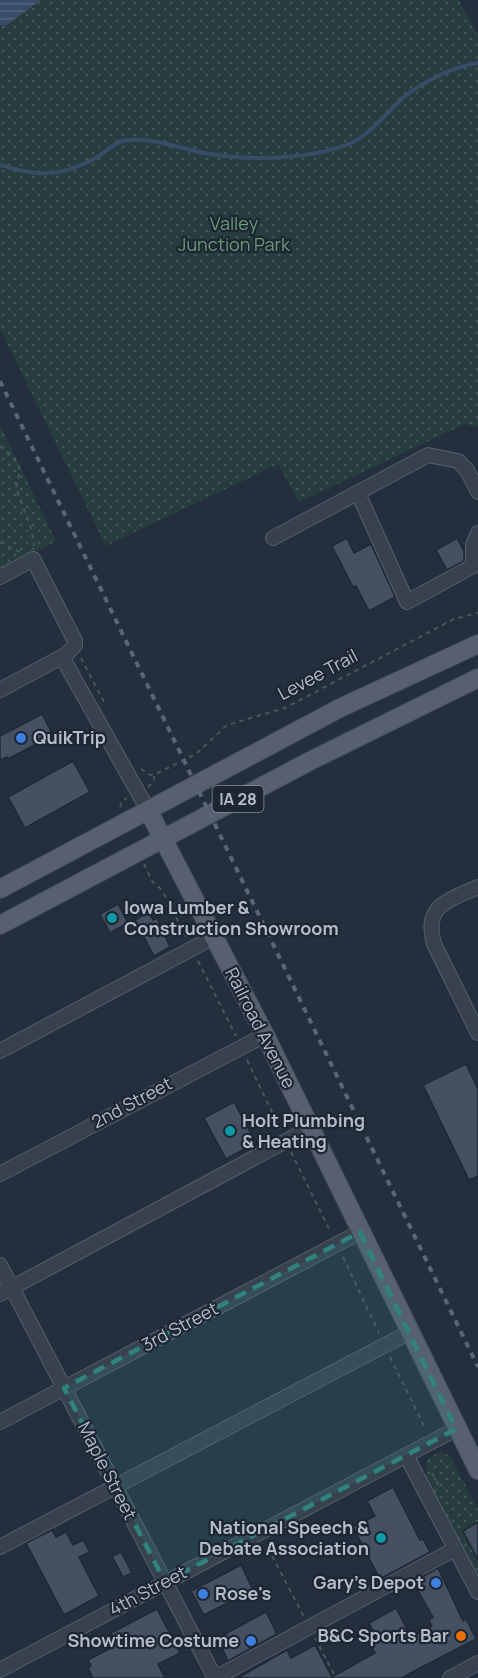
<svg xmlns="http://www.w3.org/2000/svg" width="478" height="1678" viewBox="0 0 478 1678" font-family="Manrope,sans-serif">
	<defs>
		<pattern id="park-dots" width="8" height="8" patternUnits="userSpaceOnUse" patternTransform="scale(1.5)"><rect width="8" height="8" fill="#263c3f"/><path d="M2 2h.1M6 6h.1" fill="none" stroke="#435659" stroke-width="1.8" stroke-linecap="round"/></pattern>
		<pattern id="water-rules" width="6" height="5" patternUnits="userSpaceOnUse" patternTransform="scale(1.5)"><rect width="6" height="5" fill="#394c67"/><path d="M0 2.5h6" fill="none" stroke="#53647b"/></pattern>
	</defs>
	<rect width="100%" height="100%" fill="#242f3e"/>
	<g fill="url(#park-dots)">
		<polygon points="0,0 459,0 478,35 478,427 465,424 299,502 278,464 106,546 0,329"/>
		<polygon points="0,425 56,541 0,571"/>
		<polygon points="440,1452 450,1456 478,1509 478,1582 426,1479 427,1459"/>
	</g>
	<polygon fill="url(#water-rules)" points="0,0 41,0 7,25 0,25"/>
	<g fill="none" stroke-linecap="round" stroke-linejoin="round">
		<path stroke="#394c67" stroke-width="4" d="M0 165C36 176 57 178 92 160 102 155 112 144 123 141 149 136 179 148 204 153 247 161 307 160 349 144 367 137 389 111 404 97 422 82 455 66 478 63"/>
	</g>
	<g fill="#455162" stroke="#1f2835" stroke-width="1.5">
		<polygon points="347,538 354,553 371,544 395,597 369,611 356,586 353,587 332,546"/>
		<polygon points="457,538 464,551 464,561 447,570 436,550"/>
		<polygon points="42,714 52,733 39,740 40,742 8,759 7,757 0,760 0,736"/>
		<polygon points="73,761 90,792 25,828 8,797"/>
		<polygon points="118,904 128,923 110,933 100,914"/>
		<polygon points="149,912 153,920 157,918 170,947 154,956 135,920"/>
		<polygon points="466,1064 478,1089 478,1176 469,1180 423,1085"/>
		<polygon points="234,1102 256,1143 226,1159 204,1118"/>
		<polygon points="393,1487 420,1540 423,1539 430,1552 380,1579 353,1527 375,1516 367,1501"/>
		<polygon points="478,1522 478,1560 463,1531"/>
		<polygon points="52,1530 56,1537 66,1532 73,1545 83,1540 90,1552 79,1557 99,1596 64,1615 26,1543"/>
		<polygon points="121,1552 132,1573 123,1577 112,1556"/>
		<polygon points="241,1565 253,1590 204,1615 191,1591"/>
		<polygon points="438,1568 463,1621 466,1619 476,1639 401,1678 238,1678 287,1650 291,1658 315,1645 332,1677 375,1653 369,1641 377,1638 369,1623 396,1608 411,1637 432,1626 429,1620 433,1617 413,1582"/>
		<polygon points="157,1609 180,1653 158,1664 165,1678 93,1678 88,1668 91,1666 88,1660 117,1645 111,1633"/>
		<polygon points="266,1612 277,1634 228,1661 222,1648 230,1644 225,1634"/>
	</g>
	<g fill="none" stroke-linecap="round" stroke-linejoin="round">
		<g stroke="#565f6c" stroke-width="16">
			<g id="minor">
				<polyline points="358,493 407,602 473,566 473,545 478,533"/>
				<polyline points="273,538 428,455 458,461 467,470 478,492"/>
				<polyline points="0,577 33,559 75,641 75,645 67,654 0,690"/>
				<polyline points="62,657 148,810"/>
				<path d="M478 887C448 901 423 905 434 944L478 1033"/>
				<polyline points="0,1051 214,937"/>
				<polyline points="0,1174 265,1035"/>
				<polyline points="0,1265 215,1678"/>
				<polyline points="0,1294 310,1128"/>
				<polyline points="0,1422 360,1232"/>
				<polyline points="406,1455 478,1592"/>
				<polyline points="0,1547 410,1332"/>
				<polyline points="0,1670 456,1429"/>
				<polyline points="215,1678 455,1549"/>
				<polyline points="450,1678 478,1663"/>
			</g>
		</g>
		<g stroke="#414a57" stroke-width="20">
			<g id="major">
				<polyline points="148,810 265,1035 478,1470"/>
				<polyline points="0,889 340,708 478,644"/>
				<polyline points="0,925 312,760 478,678"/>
			</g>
		</g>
		<g stroke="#44595c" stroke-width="2" stroke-dasharray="4.5 4.5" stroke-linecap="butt">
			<polyline points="0,446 17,462 20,470 16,488 32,531 34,546"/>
			<polyline points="0,542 20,552"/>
			<polyline points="81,658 105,704"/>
			<polyline points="141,769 150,775 156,774 196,754 227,725 285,708 454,619 478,613"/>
			<polyline points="148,787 154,781 154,775"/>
			<polyline points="120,807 122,801 127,798"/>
			<polyline points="144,864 152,881 162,890 186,937"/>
			<polyline points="198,961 236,1036"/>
			<polyline points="247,1060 281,1131"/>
			<polyline points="291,1152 331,1233"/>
			<polyline points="343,1257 379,1333"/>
			<polyline points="390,1357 426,1430"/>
			<polyline points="432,1473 439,1486"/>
			<polyline points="268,1548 304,1617"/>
			<polyline points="315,1638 336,1678"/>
		</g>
		<use href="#minor" stroke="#38414e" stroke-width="14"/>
		<use href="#major" stroke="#56606e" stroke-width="18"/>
		<polyline stroke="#5a6575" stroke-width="4" stroke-dasharray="6 6" stroke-linecap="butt" points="0,381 478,1367"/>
	</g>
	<path fill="#308480" fill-opacity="0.2" stroke="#308480" stroke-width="4.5" stroke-dasharray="12 8" stroke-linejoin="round" d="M360 1232 456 1429 165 1582 64 1388Z"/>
	<g fill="#3f7fe0" stroke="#1d2633" stroke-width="2">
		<circle cx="21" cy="738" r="6"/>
		<circle cx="436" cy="1583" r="6"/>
		<circle cx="203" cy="1594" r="6"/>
		<circle cx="251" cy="1641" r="6"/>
	</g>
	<g fill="#0f9aa8" stroke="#1d2633" stroke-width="2">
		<circle cx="112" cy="918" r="6"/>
		<circle cx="230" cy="1131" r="6"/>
		<circle cx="381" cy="1538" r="6"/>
	</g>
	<circle fill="#e8710a" stroke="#1d2633" stroke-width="2" cx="461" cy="1636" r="6"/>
	<g text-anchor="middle" stroke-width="4.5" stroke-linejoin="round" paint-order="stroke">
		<rect fill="#1d2633" stroke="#878f9c" stroke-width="1.5" x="212.5" y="786" width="51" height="26" rx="4.5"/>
		<g font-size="16" font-weight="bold" fill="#b4bcc9">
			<text x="238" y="805">IA 28</text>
		</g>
		<g font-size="18" fill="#6b9a76" stroke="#1d2633">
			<text x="234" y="230">Valley<tspan x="234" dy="21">Junction Park</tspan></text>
		</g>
		<g font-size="18" fill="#b4bcc9" stroke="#1d2633">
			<text transform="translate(318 675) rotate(-28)" y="6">Levee Trail</text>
			<text transform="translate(260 1028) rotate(63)" y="6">Railroad Avenue</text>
			<text transform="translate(132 1103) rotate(-28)" y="6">2nd Street</text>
			<text transform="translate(180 1327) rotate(-28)" y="6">3rd Street</text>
			<text transform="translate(107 1471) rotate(63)" y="6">Maple Street</text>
			<text transform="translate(148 1591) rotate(-28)" y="6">4th Street</text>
		</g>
		<g font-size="18" font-weight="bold" fill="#b4bcc9" stroke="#1d2633" text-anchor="start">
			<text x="33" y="744">QuikTrip</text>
			<text x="124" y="914">Iowa Lumber &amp;<tspan x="124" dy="21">Construction Showroom</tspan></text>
			<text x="242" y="1127">Holt Plumbing<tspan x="242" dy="21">&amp; Heating</tspan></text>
			<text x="369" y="1534" text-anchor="end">National Speech &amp;<tspan x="369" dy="21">Debate Association</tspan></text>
			<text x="424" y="1589" text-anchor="end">Gary's Depot</text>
			<text x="215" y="1600">Rose's</text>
			<text x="449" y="1642" text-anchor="end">B&amp;C Sports Bar</text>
			<text x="239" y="1647" text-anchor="end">Showtime Costume</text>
		</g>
	</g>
</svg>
